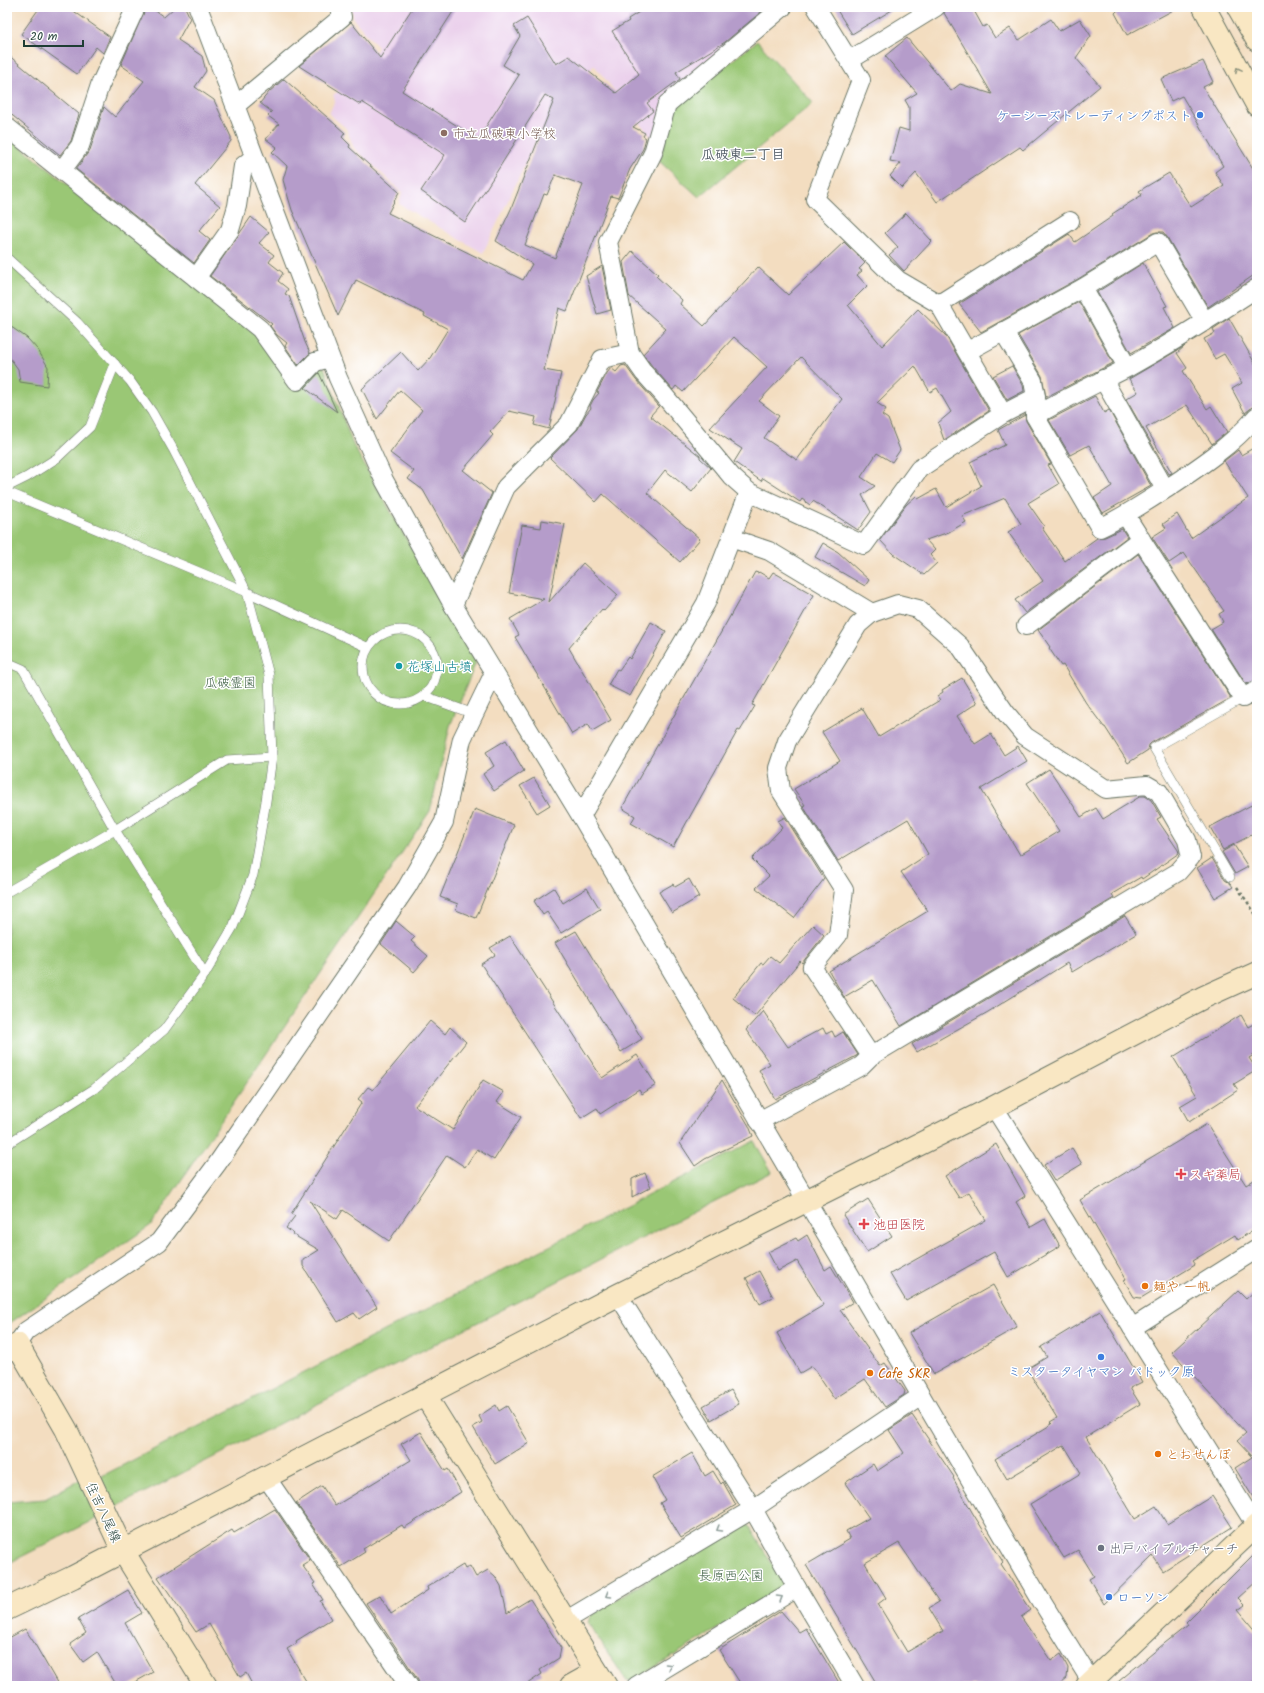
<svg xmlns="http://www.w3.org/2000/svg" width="1264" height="1693" viewBox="0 0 1264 1693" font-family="Kalam,'Klee One',sans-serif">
	<rect width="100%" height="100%" fill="#fff"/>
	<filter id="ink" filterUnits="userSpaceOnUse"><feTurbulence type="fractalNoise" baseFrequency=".025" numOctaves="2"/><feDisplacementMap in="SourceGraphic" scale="8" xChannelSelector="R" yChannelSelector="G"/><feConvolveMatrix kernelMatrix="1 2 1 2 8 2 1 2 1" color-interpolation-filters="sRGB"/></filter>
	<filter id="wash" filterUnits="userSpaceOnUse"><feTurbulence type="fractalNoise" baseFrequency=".012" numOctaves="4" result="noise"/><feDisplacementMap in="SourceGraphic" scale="16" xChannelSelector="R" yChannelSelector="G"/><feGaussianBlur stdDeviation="0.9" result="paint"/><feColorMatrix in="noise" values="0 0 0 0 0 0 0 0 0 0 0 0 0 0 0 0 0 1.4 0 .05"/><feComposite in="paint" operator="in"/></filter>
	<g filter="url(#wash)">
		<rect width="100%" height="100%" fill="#f3ddc0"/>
		<polygon fill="#ebd1ec" points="351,7 751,7 757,23 652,138 594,65 564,108 542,129 483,253 399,204 402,192 354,148 346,128 329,114 335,100 333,95 366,72 378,47 354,20"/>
		<g fill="#9ac774" stroke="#5c8254">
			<polygon points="757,41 813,103 699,197 659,161 663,149 673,107"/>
			<polygon points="7,136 254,333 296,388 315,367 324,367 353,445 476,662 450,726 430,811 151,1225 7,1325"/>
			<polygon points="754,1141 772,1172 114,1508 98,1478"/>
			<polygon points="81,1479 100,1517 7,1564 7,1502 45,1499"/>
			<polygon points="740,1523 749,1526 783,1582 781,1590 632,1681 626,1680 588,1623 590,1616"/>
		</g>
		<g id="blocks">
			<g fill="#b59cca" fill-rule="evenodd">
				<polygon points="40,7 68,7 110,37 103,53 96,47 77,74 21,34"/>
				<polygon points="146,7 150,7 164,17 175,7 185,7 190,18 178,40 202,56 206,71 195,87 214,100 231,137 231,141 195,185 220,206 199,231 210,240 194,263 76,169 90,150 104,107 115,117 144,81 121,65"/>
				<path d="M413 7H456L402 91 478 139 519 75 503 65 520 36 514 26 527 18 556 64 569 56 616 93 639 74 612 31 629 21 628 19 647 7H767L725 42 676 72 680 79 647 103 653 111 633 127 645 133 643 136 646 138 643 149 630 169 618 198 611 196 567 311 559 308 544 370 561 373 549 429 534 425 536 417 509 411 490 432 493 435 463 470 492 493 462 559 423 490 408 479 414 471 390 453 422 410 400 390 377 419 362 389 401 352 418 371 430 358 448 329 424 316 425 314 356 280 338 316 292 210 283 180 287 166 272 152 277 147 266 139 279 124 268 116 272 112 260 103 269 92 284 79 345 133 342 137 350 145 349 147 399 192 388 213 523 280 532 264 496 241 511 209 554 100 545 95 465 222 421 191 445 155 362 102 361 105 299 66 351 22 380 58ZM555 175 583 185 555 258 525 245 544 194 547 195Z"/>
				<polygon points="835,7 897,7 852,34"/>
				<polygon points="946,7 972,7 983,27 987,25 995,38 1010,28 1019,40 1051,19 1059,31 1080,19 1091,36 1076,58 1100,86 1023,150 1020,147 937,202 916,173 902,188 890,176 901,163 890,161 899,128 909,131 909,107 905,100 917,93 885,56 907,38 951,91 960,84 992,94 944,13"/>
				<polygon points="1121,7 1179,7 1127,35 1115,13"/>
				<polygon points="7,54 79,114 71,141 60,155 7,111"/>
				<polygon points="1203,61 1213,82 1203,87 1257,175 1257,273 1208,307 1167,237 1163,232 1157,232 1153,233 1078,279 981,332 959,304 1069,234 1075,242 1113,216 1112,214 1142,195 1139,191 1169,173 1191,207 1224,186 1215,172 1223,166 1182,96 1171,101 1161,79"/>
				<polygon points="906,213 932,241 904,271 889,255 898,247 885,233"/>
				<polygon points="251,217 269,232 259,243 274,255 269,262 283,273 278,281 288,289 285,294 289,296 305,342 310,353 298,365 285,346 287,343 277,335 270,326 272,324 210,276"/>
				<path d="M844 242 865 263 859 269 862 271 857 275 867 286 848 305 882 346 918 309 946 336 989 411 944 440 938 423 951 412 937 388 930 392 915 366 877 403 886 409 882 415 888 419 900 450 892 462 877 453 861 477 875 486 862 495 871 512 858 530 813 501 810 505 802 499 800 502 763 478 761 481 734 462 742 449 710 428 767 367 734 337 683 392 676 386 673 390 652 366 643 354 666 329 629 296 623 262 632 251 658 274 656 276 682 300 680 304 704 326 758 267 788 295ZM801 357 842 399 797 460 764 438 779 416 759 401Z"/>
				<polygon points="1143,263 1167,306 1164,307 1175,328 1131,353 1097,292"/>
				<polygon points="602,266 611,310 597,314 586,276"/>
				<polygon points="1079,302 1113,363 1046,397 1042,376 1018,335"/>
				<polygon points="1229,318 1257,367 1257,406 1250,409 1245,413 1232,389 1242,383 1224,354 1215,359 1204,339 1215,333 1213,329"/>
				<polygon points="7,324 27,338 38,350 48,367 47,386 20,382 18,369 7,354"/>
				<polygon points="1185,346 1177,353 1187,368 1183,371 1207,409 1211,406 1227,432 1212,444 1187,405 1146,428 1172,473 1169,474 1126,399 1138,392 1129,379"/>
				<polygon points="625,365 636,380 659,406 650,416 700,456 700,458 711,468 692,492 665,470 647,493 700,539 680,562 603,494 596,502 550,458 578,429 586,414 591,408 590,406 593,400 599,393 597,392 607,373 611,368 616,372 621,366"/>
				<polygon points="1012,366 1023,385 1024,391 1007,400 993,376"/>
				<polygon points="319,373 320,375 337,412 305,388"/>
				<polygon points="1095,396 1104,413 1109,410 1151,486 1103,513 1094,498 1112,486 1089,445 1070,455 1049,420"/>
				<polygon points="1025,415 1026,421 1051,464 1048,465 1059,484 1028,503 1044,526 1042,528 1065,561 1097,538 1105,537 1122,529 1127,537 1025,613 1015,600 1043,581 1008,532 1021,524 1005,498 962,516 966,522 949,532 926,540 935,550 930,555 937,563 924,575 893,554 880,540 906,505 916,496 918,499 936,489 946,507 981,486 970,462 1005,445 998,430"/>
				<polygon points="1257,446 1257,680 1246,684 1211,629 1223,622 1219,614 1224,611 1184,553 1169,563 1152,537 1166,528 1163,524 1177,514 1191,538 1248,498 1224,461 1238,450 1241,455"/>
				<polygon points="542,520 565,524 549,602 583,563 618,595 604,611 602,609 569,648 611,720 592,731 588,724 572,734 515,637 519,635 510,619 544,599 509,593 522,525 541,528"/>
				<polygon points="823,543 838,552 869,580 865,586 815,557"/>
				<polygon points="1138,554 1231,698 1151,743 1149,745 1148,750 1128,763 1105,727 1104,727 1086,703 1063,665 1061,666 1049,648 1050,647 1038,630"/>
				<polygon points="755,572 758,573 759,572 769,578 773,572 814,595 752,705 755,706 740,731 738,730 673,847 631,823 635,816 622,808"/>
				<polygon points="651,622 666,631 630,696 608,685 617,669 619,670 628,657 630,659"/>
				<polygon points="962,678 977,703 957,716 975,744 991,734 1004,755 1018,746 1027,761 981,789 1020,855 1059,831 1027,783 1049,769 1081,817 1096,808 1103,819 1141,796 1145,796 1151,800 1161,817 1157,819 1178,850 1179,853 1142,879 1141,877 1112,894 1114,898 901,1026 873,980 844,997 829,971 928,911 901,872 928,854 908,819 838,861 803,806 805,805 794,789 840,761 822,732 862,708 879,737 940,700 937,696 943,692 942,690"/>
				<polygon points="506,740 524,771 494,791 483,774 494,766 486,752"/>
				<polygon points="534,778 550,805 537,813 520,786"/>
				<polygon points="1257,802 1257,832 1223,850 1210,827"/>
				<polygon points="475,809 514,825 476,918 456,910 458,904 440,897"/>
				<polygon points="785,817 824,879 794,918 756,888 769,876 752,859 782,828 778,821"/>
				<polygon points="1234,845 1248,867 1235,874 1222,852"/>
				<polygon points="1212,858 1225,880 1230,883 1233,887 1215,898 1197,868"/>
				<polygon points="689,879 699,897 672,913 659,892 673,884 675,887"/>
				<polygon points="554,888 563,903 587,888 600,909 561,933 547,912 543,915 534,901"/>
				<polygon points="1125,916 1136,934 1072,972 1067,963 988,1012 917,1052 912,1044"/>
				<polygon points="396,921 415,937 411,941 428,956 414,972 381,944"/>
				<polygon points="813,925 824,935 802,963 800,961 755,1016 733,998 761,963 763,964 770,956 779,963"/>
				<polygon points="576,931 642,1039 621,1052 555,943"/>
				<polygon points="510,936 602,1078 637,1055 656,1085 642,1094 639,1089 600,1114 597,1108 581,1118 481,964 495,955 490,948"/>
				<polygon points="763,1011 788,1047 823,1028 826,1034 832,1031 835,1037 843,1032 858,1055 775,1099 759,1070 770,1064 746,1030"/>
				<polygon points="1241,1015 1248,1027 1257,1022 1257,1053 1249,1058 1257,1070 1234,1084 1238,1090 1189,1122 1180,1106 1197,1096 1173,1057"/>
				<polygon points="430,1021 445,1034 450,1027 466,1042 415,1106 453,1130 483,1080 504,1092 497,1102 521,1117 494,1160 477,1149 465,1167 447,1155 389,1241 343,1210 337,1219 310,1201 377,1307 359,1319 354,1313 338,1322 303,1266 303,1260 319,1250 292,1234 293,1233 286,1228 295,1216 291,1214 362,1102 358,1099 368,1087 373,1090"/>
				<polygon points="722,1080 749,1126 753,1136 705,1159 695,1166 680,1143"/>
				<polygon points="1207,1124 1246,1185 1257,1178 1257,1227 1238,1240 1235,1235 1192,1261 1195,1265 1141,1298 1134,1297 1124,1280 1126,1279 1080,1200"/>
				<polygon points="996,1144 1025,1196 1016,1202 1031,1227 1045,1219 1060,1246 1008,1277 994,1252 906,1301 890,1274 986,1220 969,1192 959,1198 945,1176"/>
				<polygon points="1072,1148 1082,1164 1054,1181 1044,1165"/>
				<polygon points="645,1173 651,1187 632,1197 632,1179"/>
				<polygon points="868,1199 892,1236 867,1252 843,1215"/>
				<polygon points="807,1235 825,1270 831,1266 853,1302 840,1310 880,1366 885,1363 905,1391 904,1395 885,1407 865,1379 834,1399 812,1366 800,1373 777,1333 824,1305 797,1261 778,1271 768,1252 796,1238 798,1241"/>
				<polygon points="759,1271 773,1297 760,1304 746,1278"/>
				<polygon points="993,1285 1017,1327 934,1374 909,1333"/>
				<polygon points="1257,1289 1257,1504 1235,1468 1252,1457 1237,1441 1246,1433 1172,1352 1238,1291 1246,1299"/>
				<polygon points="1100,1311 1142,1382 1130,1388 1140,1404 1086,1437 1135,1519 1156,1506 1167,1524 1212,1496 1232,1527 1163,1571 1153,1556 1104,1604 1089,1579 1094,1576 1078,1550 1064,1558 1030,1504 1081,1473 1064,1445 1007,1479 995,1459 1052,1424 1050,1422 1057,1418 1027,1369 1047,1357 1041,1347"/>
				<polygon points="731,1390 739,1404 711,1420 703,1406"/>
				<polygon points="496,1405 499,1411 507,1406 529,1443 495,1464 473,1427 482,1422 479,1416"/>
				<path d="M912 1415 954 1477 953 1478 972 1512 1003 1562 1001 1564 1031 1610 1021 1617 1051 1661 1061 1654 1068 1668 1067 1678 1057 1686H878L806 1565 850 1539 846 1531 869 1518 845 1483 873 1464 877 1471 904 1453 889 1430ZM899 1543 939 1602 929 1608 943 1631 907 1652 878 1604 886 1598 865 1563Z"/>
				<polygon points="421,1432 445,1471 448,1469 461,1492 404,1528 402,1525 363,1549 365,1552 341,1567 296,1503 322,1486 335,1506 411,1460 401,1444"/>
				<polygon points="692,1453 705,1476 713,1471 721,1484 723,1482 736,1505 681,1538 660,1503 665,1500 652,1477"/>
				<polygon points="275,1509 310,1560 302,1565 315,1583 313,1584 323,1600 320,1601 331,1619 296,1641 297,1643 287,1649 309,1686 253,1686 246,1673 240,1677 209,1624 196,1632 158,1577 232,1530 234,1533"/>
				<polygon points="1257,1551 1257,1581 1238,1598 1245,1605 1238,1610 1257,1633 1257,1679 1247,1686 1113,1686 1165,1643 1188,1625 1186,1622"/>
				<polygon points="463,1565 465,1569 470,1566 476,1577 488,1570 495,1576 501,1586 507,1613 530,1599 561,1648 559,1658 540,1670 542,1674 524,1686 419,1686 418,1680 366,1603 380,1595 391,1614 428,1590 427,1587"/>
				<polygon points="128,1590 142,1613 125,1623 153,1672 128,1686 117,1686 97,1652 83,1662 70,1644 86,1633 78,1619"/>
				<polygon points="781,1611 799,1632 806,1628 841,1686 742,1686 719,1650"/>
				<polygon points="25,1629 33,1641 59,1686 7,1686 7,1639"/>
			</g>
		</g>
	</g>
	<g filter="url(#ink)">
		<use href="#blocks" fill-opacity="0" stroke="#697565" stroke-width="1"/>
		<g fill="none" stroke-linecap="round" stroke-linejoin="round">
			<g stroke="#697565" stroke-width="10">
				<g id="lane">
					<polyline points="7,258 77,322 130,381 152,412 173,449 247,592 269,675 272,757 266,801 253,875 233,927 205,974 164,1030 94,1089 7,1144"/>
					<polyline points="7,487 27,477 57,458 90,427 115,364"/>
					<polyline points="7,492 247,592 367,647"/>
					<circle cx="400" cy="667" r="37"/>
					<polyline points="7,662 23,669 115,830 205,974"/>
					<polyline points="424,696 474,714"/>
					<polyline points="1230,877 1154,748 1243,698"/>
					<polyline points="7,892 115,830 227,760 272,757"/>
				</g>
			</g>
			<g stroke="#697565" stroke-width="20">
				<g id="street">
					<polyline points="198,7 338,378 384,480 453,605 581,816 1039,1597 1094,1686"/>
					<polyline points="783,7 667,104 653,153 608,242 630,353 644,373 663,394 732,477 749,492 864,545 919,469 1003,414 1036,397"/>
					<polyline points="816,7 861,80 815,199 898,280 939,304 1003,414"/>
					<polyline points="850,60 936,7"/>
					<polyline points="235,106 342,17 340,7"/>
					<polyline points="7,127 260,329 297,381 315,362 330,358"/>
					<polyline points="62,170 80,146 100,85 136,7"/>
					<polyline points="196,278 230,230 237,206 243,166 254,157"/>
					<polyline points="1083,288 1127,367"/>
					<polyline points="939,304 1070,221"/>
					<path d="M1003 331 1033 381 1036 397 1035 416 1100 528C1125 516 1146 502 1169 487 1201 466 1232 445 1257 416"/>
					<polyline points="968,351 1083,288 1158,242 1205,322"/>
					<polyline points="1103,379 1165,489"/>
					<path d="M1035 416C1065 398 1096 384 1127 368 1171 344 1214 316 1257 288"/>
					<polyline points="1126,516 1243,698 1257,690"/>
					<polyline points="731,538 769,551 872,613"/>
					<polyline points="453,605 506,487 569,424 602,359 630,353"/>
					<polyline points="1026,626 1141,539"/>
					<polyline points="581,816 706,603 749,492"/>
					<polyline points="994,1107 1256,1526"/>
					<polyline points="759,1121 861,1066 871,1056 1178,872 1191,857 1187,840 1159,792 1147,785 1106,789 1025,736 1005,712 960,646 918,609 898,604 872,613 858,625 787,741 778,768 781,791 844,890 838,935 812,967 871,1056"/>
					<polyline points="618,1295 753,1509 797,1588 855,1686"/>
					<polyline points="1132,1328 1257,1249"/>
					<polyline points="17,1344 26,1331 159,1242 217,1164 407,887 444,822 462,739 494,673"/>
					<polyline points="266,1477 409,1686"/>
					<polyline points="565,1621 753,1509 921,1396"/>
					<polyline points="636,1686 797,1588"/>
				</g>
			</g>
			<g stroke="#697565" stroke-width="24">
				<g id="secondary">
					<polyline points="1204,7 1257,105"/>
					<polyline points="1238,7 1257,40"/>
					<polyline points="7,1351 17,1344 66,1429 123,1551 206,1686"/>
					<polyline points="425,1395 606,1686"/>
					<polyline points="7,1609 73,1577 618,1295 994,1107 1204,997 1257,973"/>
					<polyline points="571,1686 596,1672"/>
					<polyline points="1087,1686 1257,1525"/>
				</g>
			</g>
			<polyline stroke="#697565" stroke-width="2.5" stroke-dasharray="3 3" stroke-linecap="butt" points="1237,887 1257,916"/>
			<use href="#lane" stroke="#fff" stroke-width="9"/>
			<use href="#street" stroke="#fff" stroke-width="18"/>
			<use href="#secondary" stroke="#f9e7c3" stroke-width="22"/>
		</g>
		<defs><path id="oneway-chevron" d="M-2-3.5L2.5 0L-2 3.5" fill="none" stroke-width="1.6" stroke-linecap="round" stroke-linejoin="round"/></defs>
		<use stroke="#8c927c" href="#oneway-chevron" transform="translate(1238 70) rotate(-118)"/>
		<g stroke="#8f9e9a">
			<use href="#oneway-chevron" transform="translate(719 1529) rotate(149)"/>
			<use href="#oneway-chevron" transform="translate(608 1595) rotate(149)"/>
			<use href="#oneway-chevron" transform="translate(780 1598) rotate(-31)"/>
			<use href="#oneway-chevron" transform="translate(669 1666) rotate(-31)"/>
		</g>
	</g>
	<g fill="#3f7fe0" stroke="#fff" stroke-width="1.5">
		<circle cx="1200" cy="115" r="4"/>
		<circle cx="1101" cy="1357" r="4"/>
		<circle cx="1109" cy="1597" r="4"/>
	</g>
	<circle fill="#8d6e63" stroke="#fff" stroke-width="1.5" cx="444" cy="133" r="4"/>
	<circle fill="#0f9aa8" stroke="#fff" stroke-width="1.5" cx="399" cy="666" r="4"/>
	<g fill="#e0444e" stroke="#fff" stroke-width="1.5">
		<path d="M1179 1168h4v4h4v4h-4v4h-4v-4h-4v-4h4z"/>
		<path d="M862 1218h4v4h4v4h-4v4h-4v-4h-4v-4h4z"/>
	</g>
	<g fill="#e8710a" stroke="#fff" stroke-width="1.5">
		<circle cx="1145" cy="1286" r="4"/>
		<circle cx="870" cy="1373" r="4"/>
		<circle cx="1158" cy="1454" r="4"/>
	</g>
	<circle fill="#6b7280" stroke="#fff" stroke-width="1.5" cx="1101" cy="1548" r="4"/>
	<g text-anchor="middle" stroke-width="3" stroke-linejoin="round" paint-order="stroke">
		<g font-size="13" fill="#366cbe" stroke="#fff" text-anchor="end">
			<text x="1192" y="120">ケーシーズトレーディングポスト</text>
			<text x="1101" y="1376" text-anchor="middle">ミスタータイヤマン パドック原</text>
			<text x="1117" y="1602" text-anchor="start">ローソン</text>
		</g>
		<g font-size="13" fill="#785e54" stroke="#fff" text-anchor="start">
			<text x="452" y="138">市立瓜破東小学校</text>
		</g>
		<g font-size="13" fill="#0d838f" stroke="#fff" text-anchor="start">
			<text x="407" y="671">花塚山古墳</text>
		</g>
		<g font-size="13" fill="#3e6044" stroke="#fff">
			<text x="230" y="687">瓜破霊園</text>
			<text x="731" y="1580">長原西公園</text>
		</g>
		<g font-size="13" fill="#be3a42" stroke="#fff" text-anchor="start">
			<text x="1189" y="1179">スギ薬局</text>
			<text x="873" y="1229">池田医院</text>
		</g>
		<g font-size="13" fill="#c56008" stroke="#fff" text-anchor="start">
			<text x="1153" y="1291">麺や 一帆</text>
			<text x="878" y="1378">Cafe SKR</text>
			<text x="1166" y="1459">とおせんぼ</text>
		</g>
		<g font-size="13" fill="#1f3d34" stroke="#fff">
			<text transform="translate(104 1512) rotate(65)" y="5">住吉八尾線</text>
		</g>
		<g font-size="13" fill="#5b616d" stroke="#fff" text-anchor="start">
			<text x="1109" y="1553">出戸バイブルチャーチ</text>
		</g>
		<g font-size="14" font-weight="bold" fill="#545e68" stroke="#fff">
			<text x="743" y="159">瓜破東二丁目</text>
		</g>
	</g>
	<rect width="1264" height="1693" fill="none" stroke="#fff" stroke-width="24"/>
	<path d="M24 40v6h59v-6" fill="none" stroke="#1f3d34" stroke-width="2"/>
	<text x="30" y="40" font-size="12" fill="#1f3d34" stroke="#ffffff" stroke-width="3" paint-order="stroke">20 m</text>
</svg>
